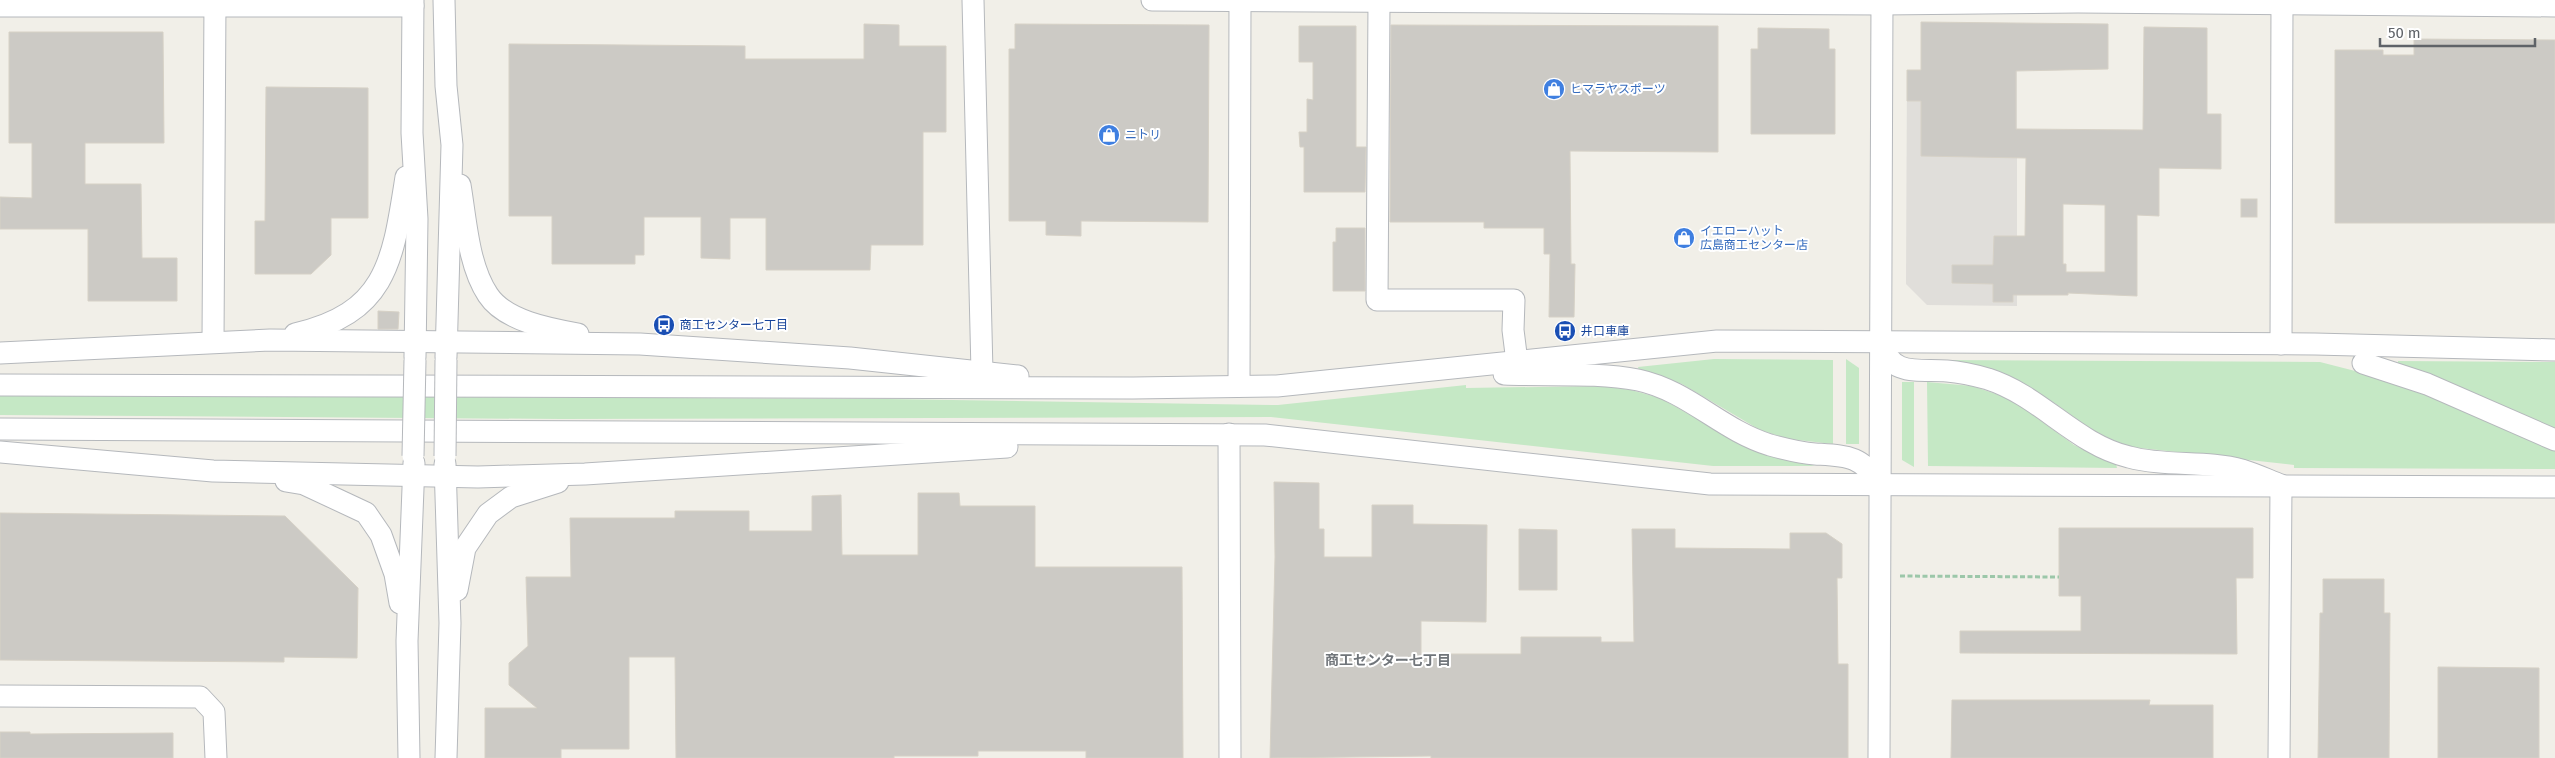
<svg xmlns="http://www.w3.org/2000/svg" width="2555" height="758" viewBox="0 0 2555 758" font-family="'Fira Sans','Noto Sans JP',sans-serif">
	<rect width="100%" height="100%" fill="#f1efe8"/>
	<polygon fill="#e0deda" points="1907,70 2017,71 2017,306 1927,305 1906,284"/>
	<g fill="#c5e8c5">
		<polygon points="1714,359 1833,360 1833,444 1789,439 1760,430 1682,384 1639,370 1638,367"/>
		<polygon points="1846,359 1859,368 1859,444 1846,444"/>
		<polygon points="1940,360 2320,362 2398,382 2555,448 2555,469 2294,468 2294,465 2131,447 2099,435 2053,402 2015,380"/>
		<polygon points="2398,361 2555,362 2555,433 2398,366"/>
		<polygon points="1902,382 1914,382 1914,467 1902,460"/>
		<polygon points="1927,382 1972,386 2005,397 2022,407 2074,445 2116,464 2117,468 1928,466"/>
		<polygon points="1466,385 1466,388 1601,386 1631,390 1660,398 1753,450 1815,466 1713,466 1271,417 561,419 0,415 0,395 887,399 1278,405"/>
	</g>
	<g fill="#cccac5" stroke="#d6d1c6" fill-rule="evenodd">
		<path d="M1921 22 2108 24V69L2016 71V129L2143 130 2144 27 2207 28V114H2221V169L2159 168V216L2137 215V296L2068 293V295H2013V302H1993V284L1952 283V265H1993L1994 236H2025L2026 158 1921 156V101H1907V70H1921ZM2063 204 2105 205V272H2066V264H2063Z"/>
		<polygon points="864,24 899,25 899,46 946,46 946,132 923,132 923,245 871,245 870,270 766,270 766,218 730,218 730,259 701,258 701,217 644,217 644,255 635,255 635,264 552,264 552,216 509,216 509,44 745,46 745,59 864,59"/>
		<polygon points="1015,24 1209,25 1208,222 1081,221 1081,236 1046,235 1046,221 1009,221 1009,49 1015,49"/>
		<polygon points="1391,25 1718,26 1718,152 1570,151 1571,264 1575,264 1574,317 1549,317 1550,254 1544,254 1544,228 1484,228 1484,222 1390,222"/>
		<polygon points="1299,26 1356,26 1356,147 1366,147 1365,192 1304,192 1304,147 1300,147 1299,132 1307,132 1307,99 1313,100 1313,62 1299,62"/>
		<polygon points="1758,28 1829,29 1829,49 1835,49 1835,134 1751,134 1751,49 1758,49"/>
		<polygon points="9,32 163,32 164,143 85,143 85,184 141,184 142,258 177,258 177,301 88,301 88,229 0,229 0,197 32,198 32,143 9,143"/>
		<polygon points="2414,39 2555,40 2555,223 2335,223 2335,50 2383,50 2383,55 2414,55"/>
		<polygon points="266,87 368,88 368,218 331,218 331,255 311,274 255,274 255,221 265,221"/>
		<rect x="2241" y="199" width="16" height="18"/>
		<polygon points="1336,228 1365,228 1365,291 1333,291 1333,242 1336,242"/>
		<polygon points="378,311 399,312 398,329 378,329"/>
		<polygon points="1274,482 1319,483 1319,529 1324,529 1324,557 1372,557 1372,505 1413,505 1413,524 1487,525 1486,622 1421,621 1421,654 1521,654 1521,637 1601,637 1601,642 1634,642 1632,529 1675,529 1675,548 1790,549 1790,533 1826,533 1842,544 1842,578 1837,578 1838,664 1848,664 1848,758 1431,758 1431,756 1270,758 1275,557"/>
		<polygon points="918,493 959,493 960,506 1035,506 1035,567 1182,567 1183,758 1086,758 1086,751 978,751 978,756 894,756 894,758 676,758 675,657 629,657 629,749 561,749 561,758 485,758 485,708 537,708 509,685 509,663 528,646 526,577 571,577 570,518 675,518 675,511 749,511 749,531 812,531 812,496 841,495 842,555 918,555"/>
		<polygon points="0,513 285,516 358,588 357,658 284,657 284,662 0,660"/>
		<polygon points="2059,528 2253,528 2253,578 2236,578 2237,654 1960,653 1960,631 2081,631 2081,596 2059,596"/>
		<polygon points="1519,529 1557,530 1557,590 1519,590"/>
		<polygon points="2323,579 2384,579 2384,613 2390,613 2389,758 2318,758 2320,613 2323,613"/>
		<polygon points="2438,667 2539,668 2539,758 2438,758"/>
		<polygon points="1952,700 2150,700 2149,705 2213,705 2213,758 1951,758"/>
		<polygon points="0,732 30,732 30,734 173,733 173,758 0,758"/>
	</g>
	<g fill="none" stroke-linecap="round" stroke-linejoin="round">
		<g stroke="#b5b8bc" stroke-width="23">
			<g id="minor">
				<polyline points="413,0 412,133 417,219 415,357"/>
				<polyline points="444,0 446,86 452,145 446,357"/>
				<polyline points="973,0 982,372"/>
				<polyline points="1152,0 1882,4 2078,2 2555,6"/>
				<polyline points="1379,2 1377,300 1514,300 1513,330 1517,362"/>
				<polyline points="0,6 413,6"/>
				<path d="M460 185C466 220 468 265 488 295 505 321 550 329 578 334"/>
				<path d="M295 334C388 313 393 259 406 177"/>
				<polyline points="213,342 215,0"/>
				<path d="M1882 343C1890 377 1919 369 1947 371 1961 372 1974 375 1988 379 2041 396 2075 444 2129 457 2166 467 2206 460 2242 470 2255 474 2268 480 2281 485L2279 758"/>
				<polyline points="2281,344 2282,0"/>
				<polyline points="0,353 270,340 640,344 850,358 1018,376"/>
				<polyline points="2363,363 2427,384 2555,440"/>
				<path d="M1504 374C1546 376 1597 372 1638 380 1689 391 1721 430 1770 445 1785 449 1800 453 1815 454 1847 456 1861 455 1880 484"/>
				<polyline points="0,385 1133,388 1277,386 1717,341 2315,344 2555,350"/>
				<polyline points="1239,386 1240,0"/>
				<polyline points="0,429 1265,435 1710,484 2555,487"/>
				<polyline points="1229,434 1230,758"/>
				<polyline points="0,452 213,471 478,477 585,474 1007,447"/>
				<polyline points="445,464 450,623 446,758"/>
				<polyline points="286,481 304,484 366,513 381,535 395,574 400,603"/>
				<polyline points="457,590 465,548 488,514 511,497 558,482"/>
				<polyline points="0,696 200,697 214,712 216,758"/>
				<polyline points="409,758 407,641 414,463"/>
				<polyline points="1879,758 1882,0"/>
			</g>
		</g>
		<polyline stroke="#9cc7a9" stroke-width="3" stroke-dasharray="5 2.5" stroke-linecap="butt" points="1900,576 2059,577"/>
		<use href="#minor" stroke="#fff" stroke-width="21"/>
		<g stroke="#b5b8bc" stroke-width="23" stroke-linecap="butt">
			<g id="minor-bridge">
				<polyline points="413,456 415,360"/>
				<polyline points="445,456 446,360"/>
			</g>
		</g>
		<use href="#minor-bridge" stroke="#fff" stroke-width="21"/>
	</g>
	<defs>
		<g id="shop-disc" transform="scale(1.125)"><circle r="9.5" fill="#3f7fe0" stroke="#fff"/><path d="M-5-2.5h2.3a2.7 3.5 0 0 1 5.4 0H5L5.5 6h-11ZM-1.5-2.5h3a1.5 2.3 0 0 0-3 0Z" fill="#fff"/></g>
		<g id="bus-disc" transform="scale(1.125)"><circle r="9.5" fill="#1a4fb4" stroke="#fff"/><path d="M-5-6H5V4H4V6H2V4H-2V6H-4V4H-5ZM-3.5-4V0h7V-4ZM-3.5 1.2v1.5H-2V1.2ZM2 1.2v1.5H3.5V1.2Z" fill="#fff"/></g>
	</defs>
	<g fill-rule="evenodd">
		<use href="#shop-disc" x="1554" y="89"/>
		<use href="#shop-disc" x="1109" y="135"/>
		<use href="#shop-disc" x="1684" y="238"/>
		<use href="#bus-disc" x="664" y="325"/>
		<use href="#bus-disc" x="1565" y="331"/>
	</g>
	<g text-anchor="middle" stroke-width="4" stroke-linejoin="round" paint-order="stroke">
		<g font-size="12" fill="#366cbe" stroke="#fff" text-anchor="start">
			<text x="1570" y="93">ヒマラヤスポーツ</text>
			<text x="1125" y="139">ニトリ</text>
			<text x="1700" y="235">イエローハット<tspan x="1700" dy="14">広島商工センター店</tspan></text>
		</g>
		<g font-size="12" fill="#164399" stroke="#fff" text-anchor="start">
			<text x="680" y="329">商工センター七丁目</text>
			<text x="1581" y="335">井口車庫</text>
		</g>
		<g font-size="14" font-weight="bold" fill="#70757a" stroke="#fff">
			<text x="1388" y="665">商工センター七丁目</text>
		</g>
	</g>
	<path d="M2380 38v8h155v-8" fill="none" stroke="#5f6368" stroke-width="2.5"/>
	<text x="2388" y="38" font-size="15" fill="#5f6368" stroke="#ffffff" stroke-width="4" paint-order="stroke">50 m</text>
</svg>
